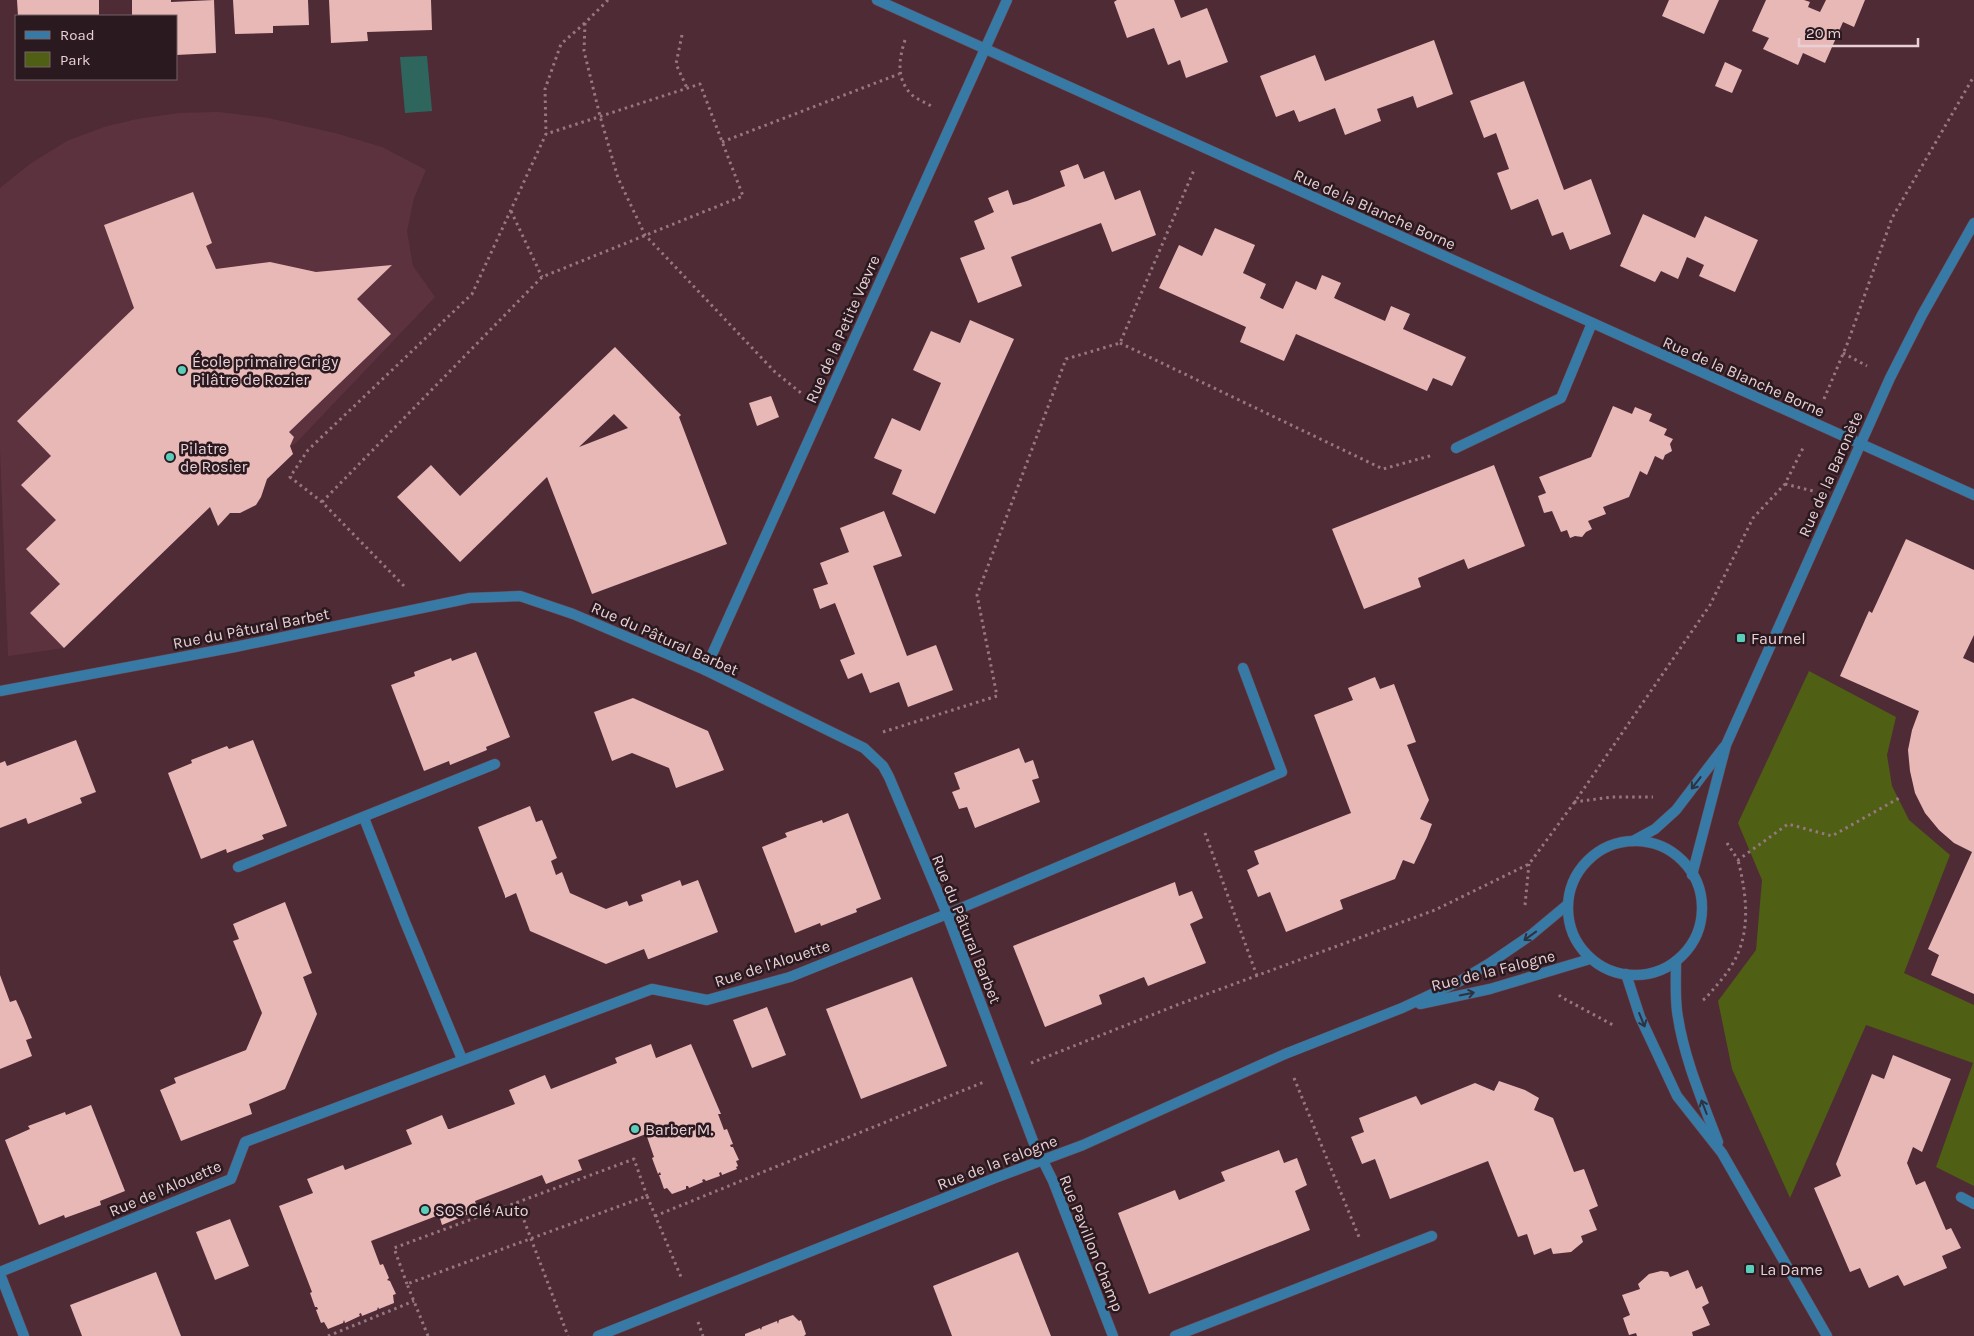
<svg xmlns="http://www.w3.org/2000/svg" width="1974" height="1336" viewBox="0 0 1974 1336" font-family="Karla,sans-serif">
	<rect width="100%" height="100%" fill="#4f2b36"/>
	<polygon fill="#5d323f" points="218,112 268,118 335,133 382,147 426,170 414,198 407,231 413,266 435,297 295,444 290,446 293,454 267,478 256,505 240,513 230,513 218,526 210,507 64,648 8,656 0,448 0,188 30,164 67,141 104,127 137,119 180,113"/>
	<polygon fill="#4f5f13" points="1809,671 1896,717 1887,755 1892,786 1909,820 1950,855 1904,973 1974,1005 1974,1186 1936,1167 1973,1063 1866,1025 1790,1198 1732,1069 1718,1001 1756,950 1762,880 1738,823"/>
	<polygon fill="#2e665d" points="427,56 432,111 405,113 400,57"/>
	<g fill="#e8b8b6" fill-rule="evenodd">
		<polygon points="17,0 99,0 99,16 18,16"/>
		<polygon points="132,0 171,0 171,2 214,0 216,53 176,55 176,16 132,16"/>
		<polygon points="233,0 308,0 309,25 273,26 273,33 235,34"/>
		<polygon points="329,0 431,0 432,30 367,32 368,41 331,43"/>
		<polygon points="1117,0 1174,0 1181,18 1207,8 1228,62 1186,78 1180,60 1168,65 1154,28 1127,38 1114,2"/>
		<polygon points="1669,0 1719,0 1704,34 1662,16"/>
		<polygon points="1766,0 1804,0 1810,2 1808,7 1820,12 1826,0 1865,0 1854,27 1843,22 1825,63 1803,53 1798,65 1763,49 1769,38 1752,31"/>
		<polygon points="1434,40 1453,94 1417,108 1413,96 1377,109 1381,121 1345,135 1335,108 1299,122 1294,110 1276,117 1260,76 1315,55 1325,81"/>
		<polygon points="1725,62 1742,70 1732,93 1715,86"/>
		<polygon points="1524,81 1564,190 1591,179 1611,234 1570,250 1563,232 1552,236 1538,199 1511,210 1497,173 1509,169 1496,133 1484,138 1470,101"/>
		<polygon points="1078,164 1084,179 1104,171 1115,200 1140,190 1156,235 1112,252 1101,223 1011,257 1022,286 978,303 960,258 985,249 974,221 994,212 988,198 1008,190 1013,205 1027,201 1065,186 1060,171"/>
		<polygon points="193,192 212,243 206,246 216,269 270,262 316,272 392,265 357,299 391,334 289,432 294,437 290,446 293,454 267,479 261,497 256,505 240,513 230,513 218,526 210,507 64,648 30,613 60,584 26,549 56,520 21,485 51,456 17,421 134,308 104,225"/>
		<polygon points="1643,214 1695,238 1705,216 1758,240 1735,292 1699,276 1704,265 1687,257 1678,279 1661,271 1655,282 1620,266"/>
		<polygon points="1215,228 1255,245 1243,273 1266,284 1260,298 1272,304 1283,309 1296,281 1316,290 1322,275 1341,283 1334,298 1385,321 1391,306 1410,314 1403,329 1466,357 1452,386 1433,378 1427,391 1296,334 1284,361 1240,342 1246,327 1159,288 1179,245 1202,256"/>
		<polygon points="970,320 1014,339 935,514 892,494 902,470 874,458 892,418 920,431 941,383 913,370 931,331 960,343"/>
		<path d="M615 347 681 415 679 417 727 544 592 594 547 477 460 562 397 497 431 465 460 496ZM614 414 628 428 579 447Z"/>
		<polygon points="771,396 779,417 757,426 749,403"/>
		<polygon points="1613,406 1632,414 1635,407 1652,414 1649,421 1667,429 1664,435 1673,439 1670,444 1672,451 1665,455 1663,460 1655,456 1647,475 1640,471 1629,497 1603,507 1606,514 1588,521 1592,529 1586,532 1582,537 1575,536 1570,538 1567,530 1561,532 1552,511 1544,513 1538,496 1546,493 1539,477 1591,457"/>
		<polygon points="1494,465 1525,546 1468,569 1464,559 1418,578 1421,587 1364,609 1332,529"/>
		<polygon points="884,511 902,556 873,566 907,656 936,645 953,690 908,707 899,682 870,693 862,673 848,679 840,660 855,654 835,603 820,609 813,589 828,584 820,563 849,552 840,528"/>
		<polygon points="1906,539 1974,570 1974,635 1963,658 1974,663 1974,994 1931,975 1939,955 1928,949 1972,852 1954,843 1939,830 1925,813 1915,793 1910,771 1908,750 1912,730 1919,711 1840,676 1869,611 1872,613"/>
		<polygon points="476,652 510,737 486,747 487,750 450,765 449,761 424,771 391,685 415,676 414,672 451,658 452,661"/>
		<polygon points="1375,677 1380,689 1394,684 1416,742 1407,745 1429,800 1420,819 1432,824 1427,837 1414,864 1403,860 1395,879 1340,900 1343,909 1286,932 1270,892 1258,897 1247,870 1259,864 1254,851 1351,813 1314,715 1353,700 1348,688"/>
		<polygon points="633,698 708,731 724,770 676,788 669,768 632,753 612,761 594,712"/>
		<polygon points="76,740 96,792 80,798 82,803 28,824 26,818 0,828 0,763 5,761 7,766"/>
		<polygon points="253,740 287,826 262,835 264,839 227,853 226,849 201,859 168,773 192,763 191,760 227,746 229,749"/>
		<polygon points="1019,748 1025,763 1033,760 1039,778 1032,780 1040,802 975,828 967,807 959,809 952,792 960,789 954,773"/>
		<polygon points="530,806 536,822 542,820 557,858 551,861 556,875 562,872 570,893 606,909 627,901 629,906 643,901 641,895 680,880 682,886 698,880 718,932 649,959 648,959 644,949 606,964 530,931 516,893 505,898 505,896 478,827"/>
		<polygon points="848,813 881,899 856,909 857,912 821,926 820,923 795,933 762,847 787,837 785,833 822,820 823,823"/>
		<polygon points="1175,882 1179,896 1192,891 1203,918 1190,924 1206,963 1148,986 1144,977 1099,995 1102,1004 1045,1027 1013,946"/>
		<polygon points="285,902 312,973 303,977 317,1014 285,1089 249,1104 252,1114 181,1141 160,1090 176,1083 174,1078 246,1050 262,1013 233,941 239,939 233,924"/>
		<polygon points="0,975 10,1002 16,1000 24,1018 32,1038 26,1040 32,1056 0,1069"/>
		<polygon points="912,977 947,1066 861,1099 826,1009"/>
		<polygon points="767,1007 786,1055 752,1068 733,1020"/>
		<polygon points="651,1044 656,1058 691,1044 721,1114 718,1114 724,1130 727,1129 733,1144 730,1145 731,1147 733,1147 739,1160 736,1161 738,1166 736,1167 737,1169 722,1175 721,1172 719,1173 720,1176 706,1181 704,1179 702,1180 703,1182 689,1188 688,1186 686,1186 686,1189 672,1194 667,1188 664,1189 659,1175 661,1175 660,1172 658,1174 652,1158 654,1157 646,1134 578,1160 582,1170 546,1184 542,1175 475,1201 478,1210 442,1225 439,1215 371,1241 380,1265 383,1264 389,1278 387,1280 390,1281 396,1294 393,1295 394,1303 379,1309 378,1307 377,1310 362,1316 361,1313 359,1314 360,1316 345,1323 344,1320 343,1323 328,1329 324,1322 321,1323 316,1310 318,1309 317,1307 315,1307 310,1293 312,1292 279,1206 313,1193 307,1179 343,1165 345,1170 412,1144 406,1130 442,1115 448,1129 450,1129 515,1104 509,1090 545,1075 551,1089 617,1063 615,1058"/>
		<polygon points="1893,1055 1951,1079 1922,1152 1913,1147 1907,1163 1916,1185 1925,1181 1946,1230 1951,1228 1961,1248 1942,1256 1947,1268 1904,1286 1898,1275 1869,1288 1860,1268 1850,1272 1814,1188 1841,1176 1836,1164 1872,1074 1884,1079"/>
		<polygon points="1499,1081 1525,1090 1539,1098 1534,1110 1553,1118 1574,1172 1584,1169 1598,1206 1589,1210 1597,1230 1581,1236 1583,1242 1571,1252 1553,1254 1551,1248 1534,1255 1527,1234 1518,1237 1488,1161 1390,1199 1375,1159 1362,1164 1351,1137 1364,1132 1359,1118 1416,1096 1421,1105 1475,1083 1494,1091"/>
		<polygon points="91,1105 125,1191 100,1201 101,1205 65,1218 64,1215 39,1225 5,1140 30,1129 28,1126 65,1112 66,1115"/>
		<polygon points="1279,1150 1284,1163 1297,1158 1307,1185 1295,1191 1310,1230 1149,1294 1118,1213 1175,1190 1179,1200 1225,1181 1221,1172"/>
		<polygon points="230,1219 249,1266 215,1280 196,1232"/>
		<polygon points="1018,1252 1051,1336 952,1336 933,1286"/>
		<polygon points="1688,1270 1696,1289 1702,1286 1709,1303 1702,1307 1710,1325 1692,1332 1693,1336 1637,1336 1636,1333 1629,1335 1623,1318 1630,1315 1622,1295 1640,1289 1638,1284 1649,1274 1661,1271 1668,1272 1670,1277"/>
		<polygon points="156,1272 181,1336 82,1336 70,1305"/>
		<polygon points="793,1315 799,1321 801,1320 806,1334 804,1336 745,1336 745,1334 760,1328 761,1330 762,1327 777,1321 778,1324 779,1320"/>
	</g>
	<g fill="none" stroke-linecap="round" stroke-linejoin="round">
		<g stroke="#6b4953" stroke-width="11">
			<g id="service">
				<polyline points="1456,448 1561,398 1592,323"/>
				<polyline points="364,818 405,922 462,1059"/>
				<polyline points="238,867 495,764"/>
				<polyline points="947,914 1282,772 1243,668"/>
				<polyline points="1961,1197 1974,1204"/>
				<polyline points="1175,1336 1432,1236"/>
			</g>
		</g>
		<g stroke="#6b4953" stroke-width="11">
			<g id="minor">
				<polyline points="877,0 1974,495"/>
				<polyline points="705,670 1007,0"/>
				<polyline points="0,691 235,647 470,598 520,596 573,614 705,670 864,748 883,766 889,777 947,914 1033,1141 1053,1181 1113,1336"/>
				<polyline points="0,1272 231,1179 245,1142 652,989 707,1000 790,977 947,914"/>
				<polyline points="0,1274 24,1336"/>
			</g>
		</g>
		<g stroke="#6b4953" stroke-width="11">
			<g id="tertiary">
				<polyline points="1633,841 1655,829 1676,810 1724,747"/>
				<circle cx="1635" cy="908" r="67"/>
				<polyline points="1692,875 1726,745 1890,378 1922,315 1974,223"/>
				<path d="M1676 961C1676 977 1675 995 1677 1011 1683 1056 1702 1100 1718 1142"/>
				<polyline points="1626,974 1640,1017 1677,1096 1722,1153 1827,1336"/>
				<polyline points="1420,1004 1490,989 1590,959"/>
				<polyline points="598,1336 995,1178 1083,1145 1285,1054 1402,1008 1460,981 1490,963 1531,935 1567,905"/>
			</g>
		</g>
		<g stroke="#977881" stroke-width="3" stroke-dasharray="2.5 4" stroke-linecap="butt">
			<polyline points="608,0 585,23 584,51 600,116 618,178 645,235 775,372 801,393"/>
			<polyline points="682,35 676,64 687,88"/>
			<path d="M905 40C899 59 896 77 910 93 915 99 925 102 931 106"/>
			<polyline points="722,142 899,74"/>
			<polyline points="511,211 542,277"/>
			<polyline points="1120,343 1383,469 1433,455"/>
			<polyline points="1843,353 1867,366"/>
			<polyline points="1824,399 1848,342 1892,218 1974,76"/>
			<polyline points="1785,484 1813,491"/>
			<polyline points="322,502 542,277 743,196 700,84 546,134"/>
			<polyline points="404,586 322,502 290,477 308,450 472,294 546,134 545,89 561,44 585,23"/>
			<polyline points="883,732 997,696 977,595 1066,359 1120,343 1194,170"/>
			<polyline points="1574,802 1612,797 1653,797"/>
			<polyline points="1205,833 1257,976"/>
			<polyline points="1727,843 1738,860 1788,824 1832,836 1901,797"/>
			<polyline points="1525,905 1529,864"/>
			<polyline points="1559,995 1561,997 1613,1025 1615,1024"/>
			<path d="M1703 1000 1706 998C1714 988 1723 979 1730 968 1752 935 1747 896 1738 860"/>
			<polyline points="1031,1063 1177,1005 1435,910 1529,864 1574,803 1710,605 1753,518 1785,484 1804,446"/>
			<polyline points="1294,1078 1359,1237"/>
			<polyline points="517,1202 568,1336"/>
			<polyline points="655,1216 984,1082"/>
			<polyline points="407,1284 394,1248 634,1159 647,1196"/>
			<polyline points="698,1322 703,1336"/>
			<polyline points="328,1336 414,1301"/>
			<polyline points="428,1336 407,1284 647,1196 681,1277"/>
		</g>
		<use href="#service" stroke="#387aa6" stroke-width="10"/>
		<use href="#minor" stroke="#387aa6" stroke-width="10"/>
		<use href="#tertiary" stroke="#387aa6" stroke-width="10"/>
	</g>
	<defs><path id="oneway-shaft" d="M-6 0H5M1.5-3L5.5 0L1.5 3" fill="none" stroke-width="1.6" stroke-linecap="round" stroke-linejoin="round" transform="scale(1.25)"/></defs>
	<g stroke="#2e3140">
		<use href="#oneway-shaft" transform="translate(1696 783) rotate(128)"/>
		<use href="#oneway-shaft" transform="translate(1530 936) rotate(144)"/>
		<use href="#oneway-shaft" transform="translate(1467 994) rotate(-11)"/>
		<use href="#oneway-shaft" transform="translate(1642 1020) rotate(68)"/>
		<use href="#oneway-shaft" transform="translate(1704 1107) rotate(-111)"/>
	</g>
	<g fill="#5bcebb" stroke="#2a191e" stroke-width="2">
		<circle cx="182" cy="370" r="5"/>
		<circle cx="170" cy="457" r="5"/>
		<rect x="1736" y="633" width="10" height="10" rx="2.5"/>
		<circle cx="635" cy="1129" r="5"/>
		<circle cx="425" cy="1210" r="5"/>
		<rect x="1745" y="1264" width="10" height="10" rx="2.5"/>
	</g>
	<g text-anchor="middle" stroke-width="5" stroke-linejoin="round" paint-order="stroke">
		<g font-size="16" fill="#e8d0d6" stroke="#2a191e">
			<text transform="translate(1375 209) rotate(24)" y="6">Rue de la Blanche Borne</text>
			<text transform="translate(842 329) rotate(-66)" y="6">Rue de la Petite Vœvre</text>
			<text transform="translate(1744 376) rotate(24)" y="6">Rue de la Blanche Borne</text>
			<text transform="translate(1830 474) rotate(-66)" y="6">Rue de la Baronète</text>
			<text transform="translate(251 628) rotate(-11)" y="6">Rue du Pâtural Barbet</text>
			<text transform="translate(665 638) rotate(24)" y="6">Rue du Pâtural Barbet</text>
			<text transform="translate(967 929) rotate(68)" y="6">Rue du Pâtural Barbet</text>
			<text transform="translate(772 963) rotate(-18)" y="6">Rue de l'Alouette</text>
			<text transform="translate(1493 970) rotate(-14)" y="6">Rue de la Falogne</text>
			<text transform="translate(997 1162) rotate(-21)" y="6">Rue de la Falogne</text>
			<text transform="translate(165 1188) rotate(-23)" y="6">Rue de l'Alouette</text>
			<text transform="translate(1092 1243) rotate(68)" y="6">Rue Pavillon Champ</text>
		</g>
		<g font-size="16" fill="#e8d0d6" stroke="#2a191e" text-anchor="start">
			<text x="192" y="367">École primaire Grigy<tspan x="192" dy="18">Pilâtre de Rozier</tspan></text>
			<text x="180" y="454">Pilatre<tspan x="180" dy="18">de Rosier</tspan></text>
			<text x="1751" y="644">Faurnel</text>
			<text x="645" y="1135">Barber M.</text>
			<text x="435" y="1216">SOS Clé Auto</text>
			<text x="1760" y="1275">La Dame</text>
		</g>
	</g>
	<rect x="15" y="15" width="162" height="65" fill="#2a191e" stroke="#766268"/>
	<rect x="25" y="31" width="25" height="8" fill="#387aa6" stroke="#766268"/>
	<text x="60" y="40" font-size="15" fill="#e8d0d6">Road</text>
	<rect x="25" y="52" width="25" height="15" fill="#4f5f13" stroke="#766268"/>
	<text x="60" y="65" font-size="15" fill="#e8d0d6">Park</text>
	<path d="M1799 38v8h119v-8" fill="none" stroke="#e8d0d6" stroke-width="2.5"/>
	<text x="1806" y="38" font-size="15" fill="#e8d0d6" stroke="#2a191e" stroke-width="4" paint-order="stroke">20 m</text>
</svg>
